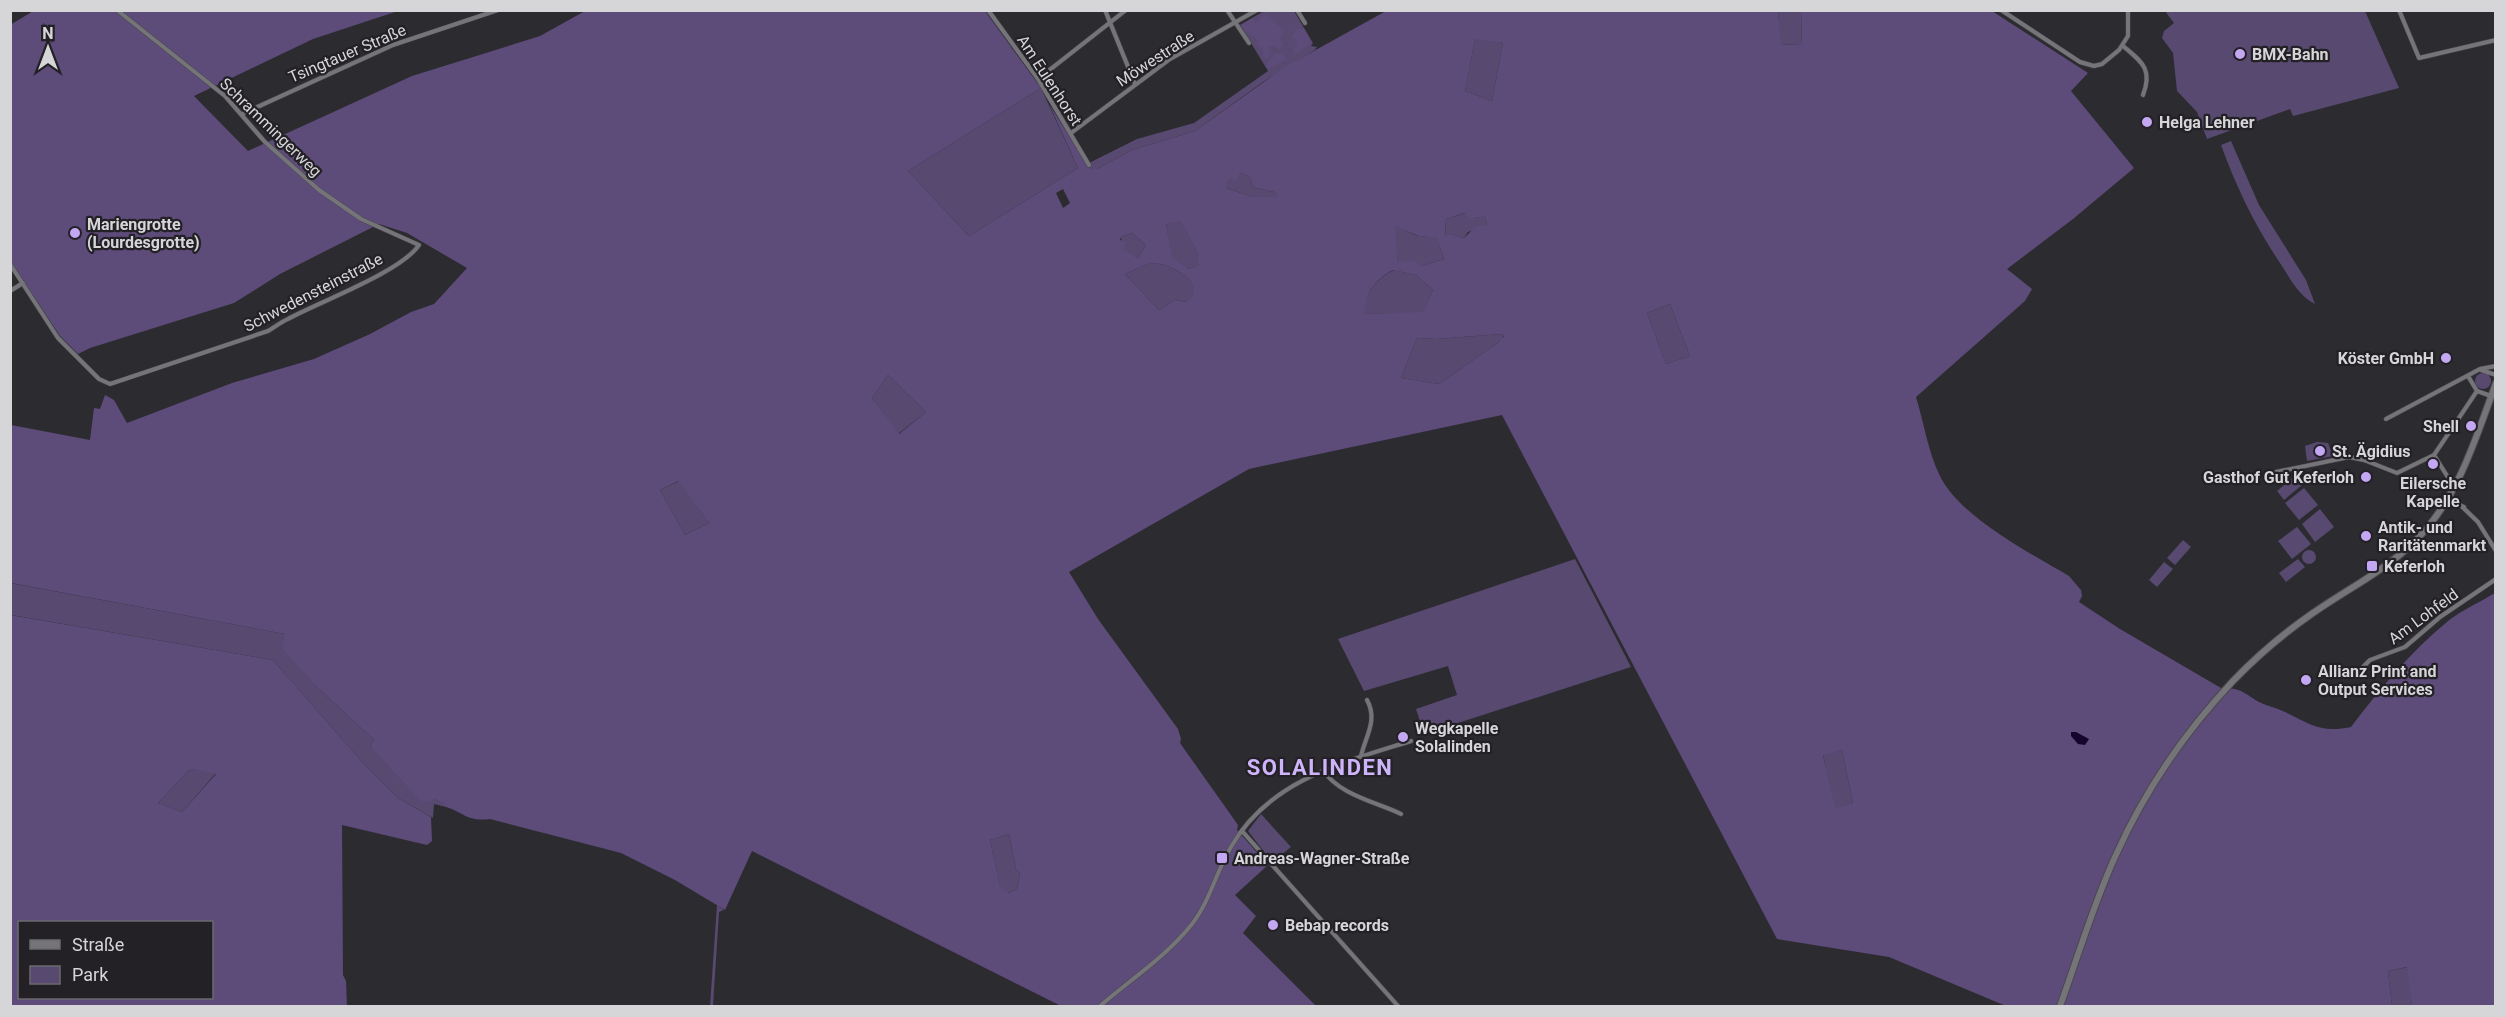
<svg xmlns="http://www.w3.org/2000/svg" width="2506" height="1017" viewBox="0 0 2506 1017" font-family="Roboto,sans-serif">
	<rect width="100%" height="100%" fill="#2c2b30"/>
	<g fill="#584971">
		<polygon points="1264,11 1294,11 1313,43 1311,46 1317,47 1315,50 1263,82 1195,131 1132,150 1097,169 1092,169 1087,164 1137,139 1194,123 1268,71 1240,25"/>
		<polygon points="1778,11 1801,11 1802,44 1780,45"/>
		<polygon points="2165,11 2365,11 2399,88 2293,116 2290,109 2207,139 2197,112 2177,91 2173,53 2162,38 2164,31 2174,23"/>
		<polygon points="1475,38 1503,43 1492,101 1465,91"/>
		<polygon points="1041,88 1078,168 969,236 908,171"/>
		<path d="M2231 141 2259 205 2306 280 2315 304C2299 296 2291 280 2282 266 2256 228 2237 189 2221 145Z"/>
		<polygon points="1240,173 1249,176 1253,187 1274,192 1279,197 1253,197 1226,188 1226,181"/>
		<polygon points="1466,213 1476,218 1485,215 1487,225 1468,232 1464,238 1451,234 1445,237 1446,219"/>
		<polygon points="1181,220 1197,252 1200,265 1189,269 1171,257 1166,223"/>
		<polygon points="1394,225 1417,236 1437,237 1444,259 1422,266 1398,263"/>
		<polygon points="1132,233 1146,245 1138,258 1122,249 1121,237"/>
		<path d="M1147 264C1154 264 1160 263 1167 266 1181 270 1207 289 1187 302L1175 300 1159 310 1125 274Z"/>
		<path d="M1394 270 1416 275 1433 290 1423 313 1364 314C1364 293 1376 279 1394 270Z"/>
		<polygon points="1670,304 1690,356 1666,364 1647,313"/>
		<polygon points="1502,334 1504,338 1499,342 1439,384 1401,378 1417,338 1436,339"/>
		<circle cx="2483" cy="381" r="8"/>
		<polygon points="888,375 926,412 898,434 872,398"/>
		<polygon points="2317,442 2328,443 2333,456 2307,461 2305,446"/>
		<polygon points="2295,476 2302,485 2284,500 2277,491"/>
		<polygon points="679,481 709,523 685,535 660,490"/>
		<polygon points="2304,488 2318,505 2299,520 2285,503"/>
		<polygon points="2320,509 2334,527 2315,542 2302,524"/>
		<polygon points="2297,527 2311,544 2292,559 2278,541"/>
		<polygon points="2183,540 2191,547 2175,565 2167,558"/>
		<circle cx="2309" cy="557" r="7"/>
		<polygon points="1575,559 1631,667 1424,734 1416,709 1457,695 1448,666 1364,691 1338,639"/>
		<polygon points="2298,559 2305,567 2286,582 2279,573"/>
		<polygon points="2164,562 2173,569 2157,587 2149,580"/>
		<polygon points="10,583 285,634 316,686 374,740 370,746 434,799 446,804 446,807 434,804 433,818 398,798 363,763 273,660 11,615"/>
		<polygon points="1842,750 1853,803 1834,809 1823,754"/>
		<polygon points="190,769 216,773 182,812 158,803"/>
		<polygon points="1261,814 1291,847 1272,862 1248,831"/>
		<polygon points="1009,834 1016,869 1020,873 1017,889 1009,893 1000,887 990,840"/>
		<polygon points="717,905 724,910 719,912 713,1006 710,1006"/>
		<polygon points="2408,967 2412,1006 2392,1006 2388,971"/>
	</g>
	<g fill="#5d4b79" fill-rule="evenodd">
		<path d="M35 10 398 11 313 39 194 96 248 151 412 76 540 36 585 11H985L1041 88 908 171 969 236 1078 168 1049 104 1087 164 1092 169H1097L1132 150 1195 131 1285 67 1386 11H1778L1781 45 1802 44 1801 11H1992L2088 73 2071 91 2134 168 2073 219 2007 269 2032 289 2025 301 1916 397C1924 423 1928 452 1940 476 1960 517 2030 553 2069 576L2081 590 2082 596 2079 602 2120 629 2221 688C2242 688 2242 692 2259 702 2267 706 2277 708 2285 712 2312 725 2321 733 2351 727 2380 689 2410 652 2448 621 2462 610 2480 602 2495 593V1006H2412L2407 967 2388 971 2392 1006H2006L1889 957 1777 939 1502 415 1249 469 1069 572 1098 619 1178 729 1181 739 1180 743 1238 825 1237 830 1268 865 1235 895 1256 916 1243 933 1316 1006H1061L752 851 725 910 675 880 621 853 490 819C467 822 465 813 446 807L445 804 434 799 430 802 421 801 370 746 374 740 316 686 282 648 285 634 11 583V425L90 440 94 408 100 409 105 395 114 400 127 423 232 383 314 359 370 334 411 312 434 304 467 268 407 233 379 224 280 274 234 303 90 348 78 354 60 336 11 262 10 25ZM1475 39 1503 43 1492 101 1465 91ZM1240 173 1249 176 1253 187 1274 192 1278 197H1253L1226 188 1227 181 1233 178 1236 181ZM1063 189 1070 203 1063 208 1056 193ZM1465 213 1470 219 1485 216 1487 225 1476 226 1464 238 1451 234 1445 236 1446 219ZM1181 221 1197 252 1199 265 1189 269 1172 257 1166 224ZM1395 226 1418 236 1437 238 1444 259 1422 266 1413 260 1398 262ZM1132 233 1146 245 1138 258 1123 249 1126 242 1120 240 1121 237ZM1147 264C1154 264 1160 263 1167 266 1181 270 1207 289 1186 302L1175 300 1159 310 1125 274ZM1393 270 1416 275 1433 290 1423 312 1365 314C1364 293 1376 279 1393 270ZM1670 304 1690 356 1666 364 1647 313ZM1502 334 1504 337 1499 342 1439 384 1401 378 1417 338 1436 339ZM888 375 926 412 899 434 872 398ZM678 481 709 523 685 535 660 490ZM1842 750 1853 803 1835 808 1823 755ZM1009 834 1016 869 1020 873 1017 889 1009 893 1000 886 990 840Z"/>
		<polygon points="1265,14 1285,31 1279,40 1282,42 1282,47 1279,49 1274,46 1268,47 1271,54 1267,59 1263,56 1263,48 1258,46 1256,38 1246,32 1241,25 1253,18 1255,23"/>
		<polygon points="1296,29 1304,29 1312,43 1294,55 1294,48 1297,45 1296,39 1291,39"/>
		<polygon points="1274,54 1282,54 1287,59 1268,69 1266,66"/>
		<path d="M10 615 273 660 363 763 398 798 431 817 432 841 427 845 342 825 343 975 346 981 347 1006H11ZM190 769 216 774 182 812 158 803ZM212 922V998H20V922Z"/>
	</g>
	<polygon fill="#17042c" points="2071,732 2076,732 2089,739 2085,745 2078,744 2071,736"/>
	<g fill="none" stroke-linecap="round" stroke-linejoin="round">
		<g stroke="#4b494e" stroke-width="5">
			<g id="street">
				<polyline points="988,10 1038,79 1089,165"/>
				<polyline points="1105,10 1135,84"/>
				<polyline points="1227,10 1249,43"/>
				<polyline points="1297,10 1305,23"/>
				<polyline points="2001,10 2080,62 2094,66 2102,64 2119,50 2128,36 2128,10"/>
				<polyline points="2399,10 2419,58 2496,40"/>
				<path d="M2123 46C2142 62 2153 69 2143 95"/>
				<polyline points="1038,79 1126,10"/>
				<polyline points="242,114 393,45 498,10"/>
				<polyline points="1071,133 1170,59 1257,10"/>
				<path d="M10 264 58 338 99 379 110 384 268 331C275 327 281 322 288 319 319 302 401 272 419 245L361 219 319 190 265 142 225 96 117 10"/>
				<polyline points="10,291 23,283"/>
				<polyline points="2481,370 2496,375"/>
				<polyline points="2468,376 2477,391 2491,396"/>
				<polyline points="2386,419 2480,369 2496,366"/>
				<polyline points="2434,455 2454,487"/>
				<polyline points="2276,472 2349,457 2364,460 2397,473 2434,455 2477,391"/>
				<polyline points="2450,495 2478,522 2496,551"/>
				<polyline points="2446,501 2464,507"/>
				<polyline points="2363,667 2370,660 2405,647 2440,617 2496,579"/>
				<path d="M1361 756C1366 735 1378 720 1367 700"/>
				<path d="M1323 770C1339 795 1376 802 1401 814"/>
				<polyline points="1242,831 1398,1006"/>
				<path d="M1100 1006C1130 980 1167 956 1192 924 1210 901 1216 872 1231 847 1269 780 1344 762 1411 741"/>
			</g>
		</g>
		<g stroke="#4b494e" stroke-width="8">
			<path id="secondary" d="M2060 1006C2078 957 2093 905 2115 857 2144 792 2184 733 2233 681 2257 656 2284 633 2313 613 2346 590 2384 571 2413 543 2458 500 2475 440 2496 383"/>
		</g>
		<use href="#street" stroke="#757479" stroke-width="4"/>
		<use href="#secondary" stroke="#757479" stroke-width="6"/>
	</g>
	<g fill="#c3a7f2" stroke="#232126" stroke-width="2">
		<circle cx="2240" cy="54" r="6"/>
		<circle cx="2147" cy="122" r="6"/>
		<circle cx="75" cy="233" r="6"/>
		<circle cx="2446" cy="358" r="6"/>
		<circle cx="2471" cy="426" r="6"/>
		<circle cx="2320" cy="451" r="6"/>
		<circle cx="2433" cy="464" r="6"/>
		<circle cx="2366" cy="477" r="6"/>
		<circle cx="2366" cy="536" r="6"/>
		<rect x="2366" y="560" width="12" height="12" rx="3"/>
		<circle cx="2306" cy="680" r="6"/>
		<circle cx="1403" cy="737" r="6"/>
		<rect x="1216" y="852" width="12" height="12" rx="3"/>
		<circle cx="1273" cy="925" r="6"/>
	</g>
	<g text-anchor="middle" stroke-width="4.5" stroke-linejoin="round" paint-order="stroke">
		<g font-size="16" fill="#d6d5d8" stroke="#232126">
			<text transform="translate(347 53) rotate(-23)" y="6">Tsingtauer Straße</text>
			<text transform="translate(1155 58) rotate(-33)" y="6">Möwestraße</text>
			<text transform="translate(1050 80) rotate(57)" y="6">Am Eulenhorst</text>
			<text transform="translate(271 127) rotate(44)" y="6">Schrammingerweg</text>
			<text transform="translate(313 292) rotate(-27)" y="6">Schwedensteinstraße</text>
			<text transform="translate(2423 616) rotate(-36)" y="6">Am Lohfeld</text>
		</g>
		<g font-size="16" font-weight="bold" fill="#d6d5d8" stroke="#232126" text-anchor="start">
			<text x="2252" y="60">BMX-Bahn</text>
			<text x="2159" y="128">Helga Lehner</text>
			<text x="87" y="230">Mariengrotte<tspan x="87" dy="18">(Lourdesgrotte)</tspan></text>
			<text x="2434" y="364" text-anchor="end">Köster GmbH</text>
			<text x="2459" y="432" text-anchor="end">Shell</text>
			<text x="2332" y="457">St. Ägidius</text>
			<text x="2354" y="483" text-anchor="end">Gasthof Gut Keferloh</text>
			<text x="2433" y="489" text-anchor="middle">Eilersche<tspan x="2433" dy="18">Kapelle</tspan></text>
			<text x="2378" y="533">Antik- und<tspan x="2378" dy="18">Raritätenmarkt</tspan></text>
			<text x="2384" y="572">Keferloh</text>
			<text x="2318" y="677">Allianz Print and<tspan x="2318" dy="18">Output Services</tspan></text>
			<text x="1415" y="734">Wegkapelle<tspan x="1415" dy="18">Solalinden</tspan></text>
			<text x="1234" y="864">Andreas-Wagner-Straße</text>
			<text x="1285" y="931">Bebap records</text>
		</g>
		<g font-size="22" font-weight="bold" letter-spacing="1.5" fill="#ceb4fa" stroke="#232126">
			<text x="1320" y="775">SOLALINDEN</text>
		</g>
	</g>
	<rect width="2506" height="1017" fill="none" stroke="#d6d5d8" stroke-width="24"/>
	<rect x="18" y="921" width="195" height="78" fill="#232126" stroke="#6b696d" stroke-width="1.5"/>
	<rect x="30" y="940" width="30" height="9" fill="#757479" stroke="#6b696d" stroke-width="1.5"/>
	<text x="72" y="951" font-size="18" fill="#d6d5d8">Straße</text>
	<rect x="30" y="966" width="30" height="18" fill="#584971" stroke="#6b696d" stroke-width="1.5"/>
	<text x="72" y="981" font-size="18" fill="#d6d5d8">Park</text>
	<g transform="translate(48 48)" stroke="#232126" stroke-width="4.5" paint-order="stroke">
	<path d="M0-4.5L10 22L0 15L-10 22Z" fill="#d6d5d8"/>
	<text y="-9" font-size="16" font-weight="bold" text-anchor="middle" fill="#d6d5d8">N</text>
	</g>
</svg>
